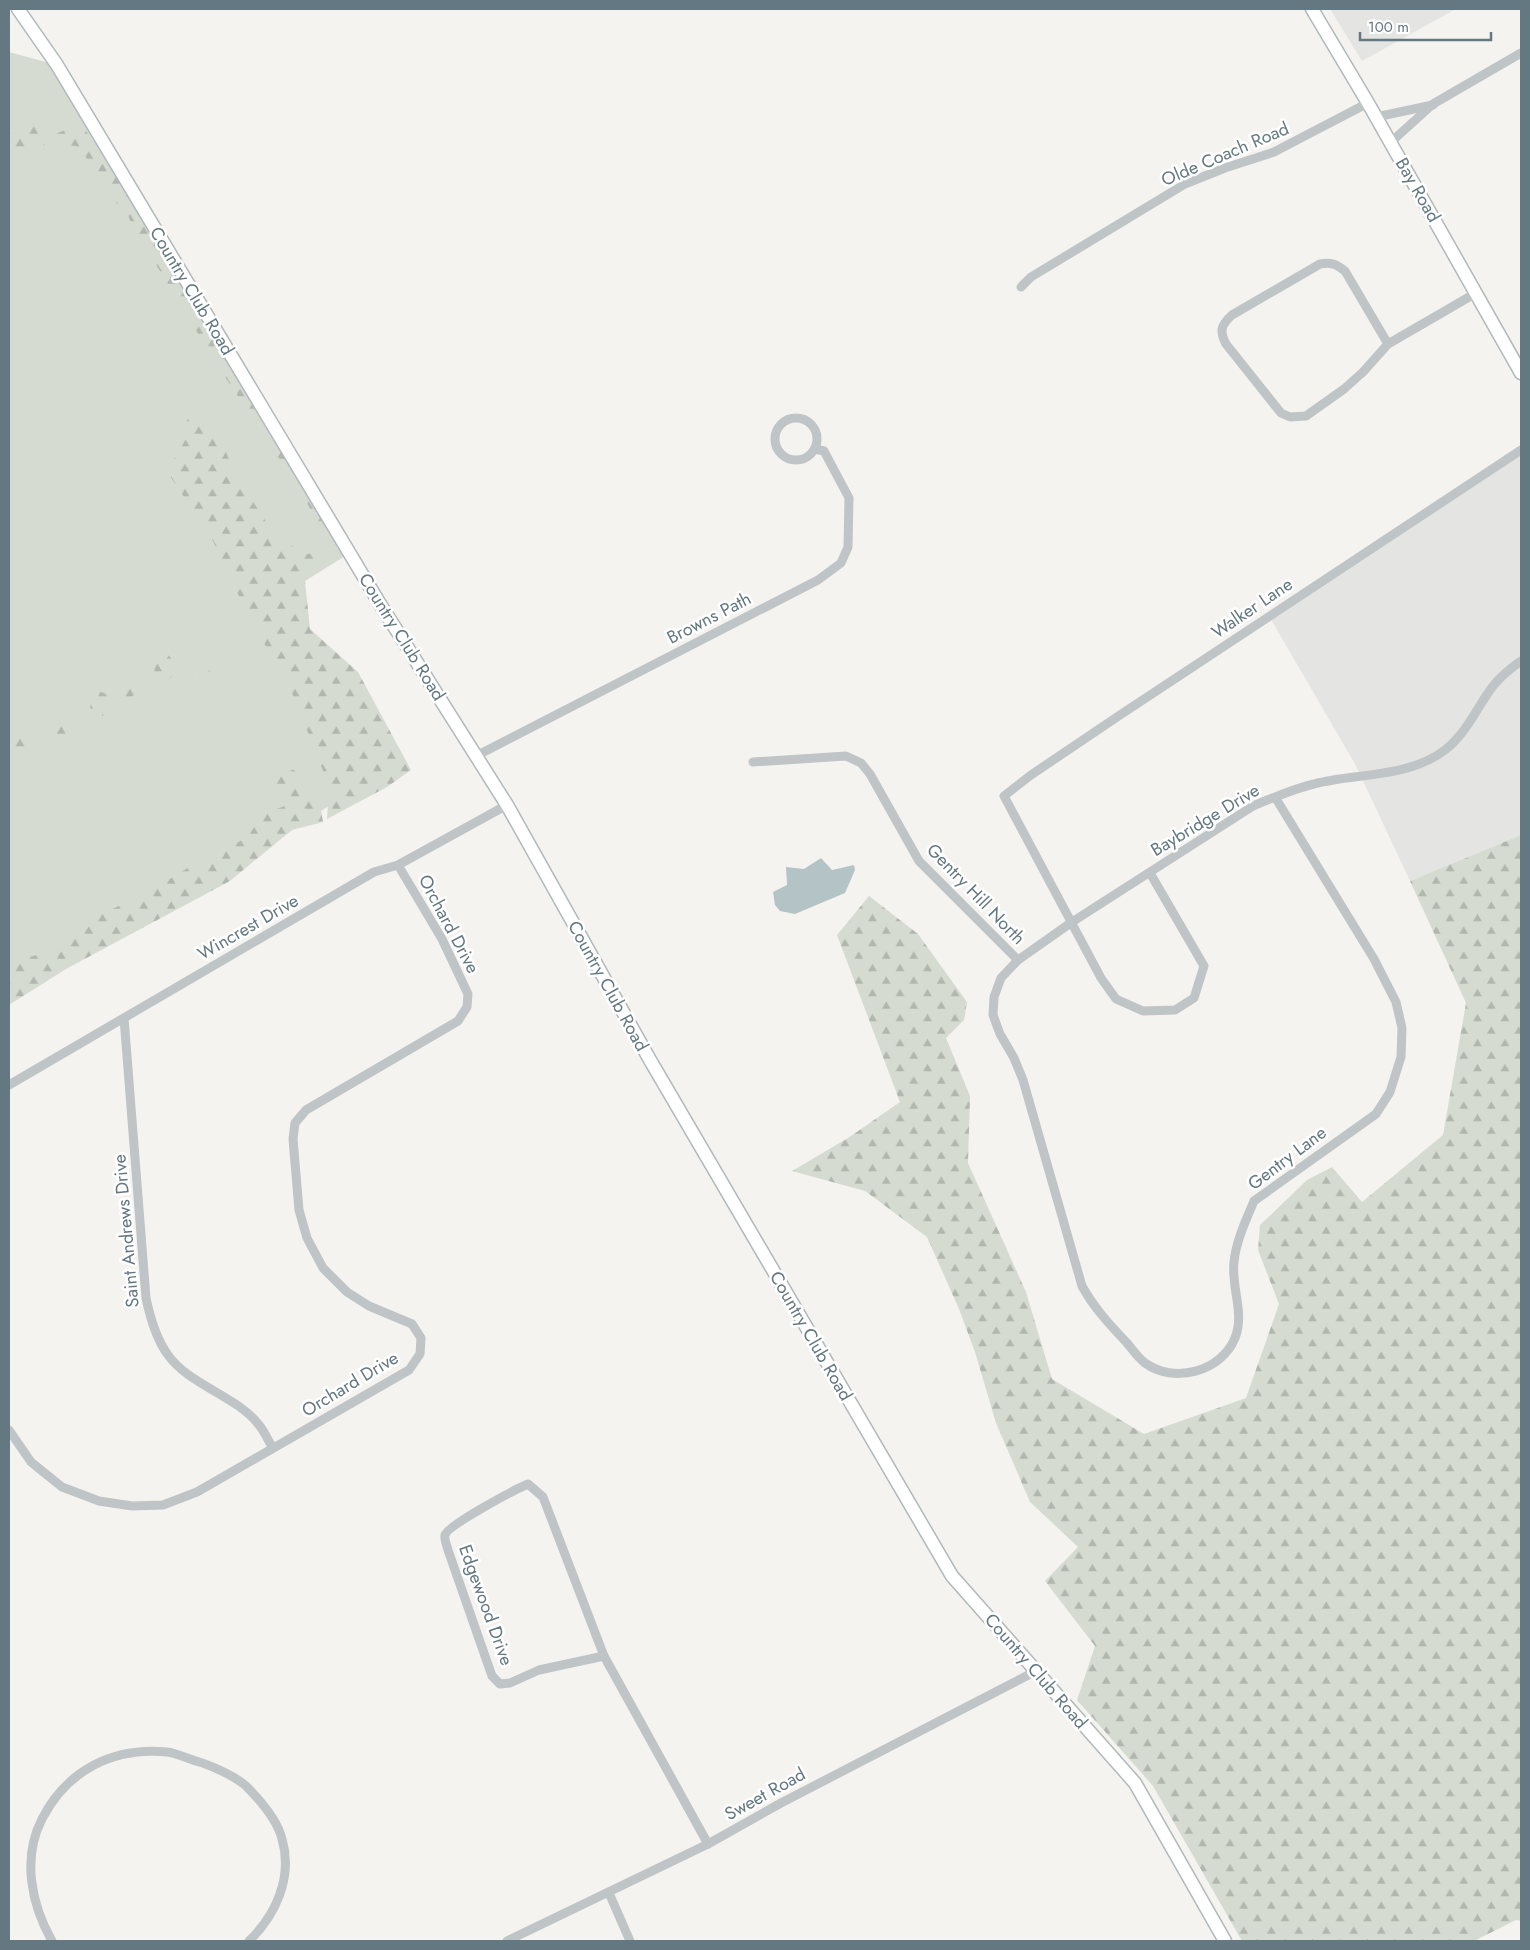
<svg xmlns="http://www.w3.org/2000/svg" width="1530" height="1950" viewBox="0 0 1530 1950" font-family="Jost,sans-serif">
	<defs>
		<pattern id="forest-firs" width="22" height="20" patternUnits="userSpaceOnUse" patternTransform="scale(1.25)"><rect width="22" height="20" fill="#d6dbd1"/><path d="M5 1l3.5 6h-7zM16 11l3.5 6h-7z" fill="#b1b6af"/></pattern>
	</defs>
	<rect width="100%" height="100%" fill="#f4f3f0"/>
	<g fill="#e4e5e3">
		<polygon points="1330,9 1456,9 1362,61"/>
		<polygon points="1521,454 1521,835 1410,881 1355,764 1269,616"/>
	</g>
	<polygon fill="#d6dbd1" points="9,52 57,65 350,553 260,609 352,791 292,830 9,997"/>
	<g fill="url(#forest-firs)">
		<polygon points="29,122 40,130 45,145 9,149 9,124"/>
		<polygon points="81,124 110,165 273,433 264,436 216,363 132,225 126,211 112,199 93,165 75,146 69,145 63,148 53,142 55,134"/>
		<polygon points="191,415 221,440 235,474 276,537 307,554 315,553 305,581 310,629 358,672 411,770 387,787 327,819 329,786 295,699 244,607 213,541 170,476 173,461 186,439 184,425"/>
		<polygon points="283,447 330,527 323,529 277,455"/>
		<polygon points="168,654 175,664 174,675 164,683 156,679 152,655"/>
		<polygon points="202,667 212,672 207,684 196,674"/>
		<polygon points="124,682 133,685 136,692 130,700 121,695 120,686"/>
		<polygon points="99,691 112,697 112,708 103,716 90,708 92,699"/>
		<path d="M61 716 71 727 69 737 59 743 48 740C49 728 50 722 61 716Z"/>
		<polygon points="9,738 25,739 30,753 20,758 9,758"/>
		<polygon points="280,768 294,770 306,786 306,800 320,804 323,822 292,830 230,881 66,969 9,1005 9,966 24,959 67,945 82,924 153,889 186,869 248,837 262,814 285,806 283,799 270,790 268,780"/>
		<polygon points="1521,835 1521,1921 1516,1920 1474,1941 1242,1941 1153,1786 1077,1700 1095,1646 1045,1581 1078,1547 1030,1502 996,1423 975,1352 959,1309 927,1237 865,1191 792,1171 848,1138 900,1102 837,935 869,896 918,934 967,1002 964,1020 946,1038 970,1096 968,1163 1026,1292 1052,1379 1144,1434 1246,1398 1279,1304 1258,1250 1260,1225 1307,1180 1332,1167 1362,1202 1443,1135 1466,1003 1410,881"/>
	</g>
	<polygon fill="#b4c3c6" points="821,858 832,870 854,865 855,870 845,893 795,914 780,911 775,905 773,892 787,885 786,867 804,869"/>
	<g fill="none" stroke-linecap="round" stroke-linejoin="round">
		<g stroke="#b1b8bb" stroke-width="15">
			<g id="secondary">
				<polyline points="18,9 57,65 380,604 507,805 650,1060 952,1576 1135,1783 1225,1941"/>
				<polyline points="1312,9 1368,103 1521,373"/>
			</g>
		</g>
		<g stroke="#bfc4c6" stroke-width="9">
			<polyline points="1376,117 1433,105"/>
			<polyline points="1391,142 1433,104 1521,53"/>
			<polyline points="1021,287 1031,277 1185,184 1225,168 1274,152 1368,103"/>
			<path d="M1388 344 1345 271C1336 264 1331 262 1320 264L1232 315C1221 325 1219 331 1226 344L1281 413 1290 417 1306 416 1344 389 1363 372 1388 344 1476 293"/>
			<circle cx="796" cy="439" r="21"/>
			<polyline points="476,756 818,580 841,563 848,547 849,498 824,451 815,449"/>
			<polyline points="753,762 846,756 861,763 870,774 919,861 1018,960"/>
			<path d="M1275 797 1374 959 1396 1002 1402 1028 1401 1057 1390 1092 1376 1114 1254 1201C1246 1220 1236 1241 1234 1262 1231 1288 1245 1313 1235 1338 1221 1372 1174 1384 1145 1363 1138 1358 1132 1349 1127 1343 1110 1325 1094 1308 1082 1286L1023 1080 1014 1058 1000 1034 993 1015 994 997 1001 978 1018 960 1072 922 1253 806C1272 798 1293 789 1314 784 1356 773 1408 778 1445 750 1467 733 1477 707 1493 686 1501 676 1511 668 1521 661"/>
			<polyline points="1150,873 1204,966 1194,998 1175,1010 1143,1011 1116,999 1101,978 1004,796 1031,775 1120,715 1521,450"/>
			<path d="M124 1018 146 1298C150 1317 156 1339 168 1355 189 1385 237 1396 259 1425 265 1432 268 1441 273 1448"/>
			<polyline points="9,1085 374,872 398,865 507,805"/>
			<polyline points="9,1430 31,1462 62,1487 99,1501 132,1506 163,1505 197,1492 409,1370 420,1354 421,1338 412,1324 369,1306 347,1292 323,1268 307,1238 299,1210 293,1139 295,1123 306,1110 458,1021 467,1007 468,994 442,939 398,865"/>
			<path d="M528 1484 543 1497 604 1656 539 1670 510 1683 500 1684 492 1676 448 1550C447 1546 444 1539 445 1535 448 1525 516 1489 528 1484Z"/>
			<polyline points="604,1656 708,1844"/>
			<polyline points="609,1893 630,1941"/>
			<path d="M52 1941C31 1904 22 1858 42 1819 67 1770 113 1747 167 1752 176 1753 186 1758 196 1761 210 1765 235 1776 246 1786 260 1800 277 1819 282 1839 293 1877 276 1915 249 1941"/>
			<polyline points="507,1941 708,1844 781,1803 1036,1671"/>
		</g>
		<use href="#secondary" stroke="#fff" stroke-width="12"/>
	</g>
	<g text-anchor="middle" stroke-width="5" stroke-linejoin="round" paint-order="stroke">
		<g font-size="18" fill="#637881" stroke="#fff">
			<text transform="translate(1225 154) rotate(-23)" y="6">Olde Coach Road</text>
			<text transform="translate(1418 190) rotate(60)" y="6">Bay Road</text>
			<text transform="translate(192 291) rotate(59)" y="6">Country Club Road</text>
			<text transform="translate(1252 608) rotate(-34)" y="6">Walker Lane</text>
			<text transform="translate(709 618) rotate(-27)" y="6">Browns Path</text>
			<text transform="translate(402 637) rotate(58)" y="6">Country Club Road</text>
			<text transform="translate(1205 820) rotate(-31)" y="6">Baybridge Drive</text>
			<text transform="translate(976 894) rotate(46)" y="6">Gentry Hill North</text>
			<text transform="translate(449 924) rotate(62)" y="6">Orchard Drive</text>
			<text transform="translate(248 927) rotate(-30)" y="6">Wincrest Drive</text>
			<text transform="translate(608 986) rotate(61)" y="6">Country Club Road</text>
			<text transform="translate(1287 1158) rotate(-37)" y="6">Gentry Lane</text>
			<text transform="translate(126 1231) rotate(-95)" y="6">Saint Andrews Drive</text>
			<text transform="translate(811 1336) rotate(60)" y="6">Country Club Road</text>
			<text transform="translate(350 1384) rotate(-31)" y="6">Orchard Drive</text>
			<text transform="translate(486 1605) rotate(70)" y="6">Edgewood Drive</text>
			<text transform="translate(1036 1671) rotate(49)" y="6">Country Club Road</text>
			<text transform="translate(765 1794) rotate(-29)" y="6">Sweet Road</text>
		</g>
	</g>
	<rect width="1530" height="1950" fill="none" stroke="#637881" stroke-width="20"/>
	<path d="M1360 32v8h131v-8" fill="none" stroke="#637881" stroke-width="2.5"/>
	<text x="1368" y="32" font-size="15" fill="#637881" stroke="#ffffff" stroke-width="4" paint-order="stroke">100 m</text>
</svg>
